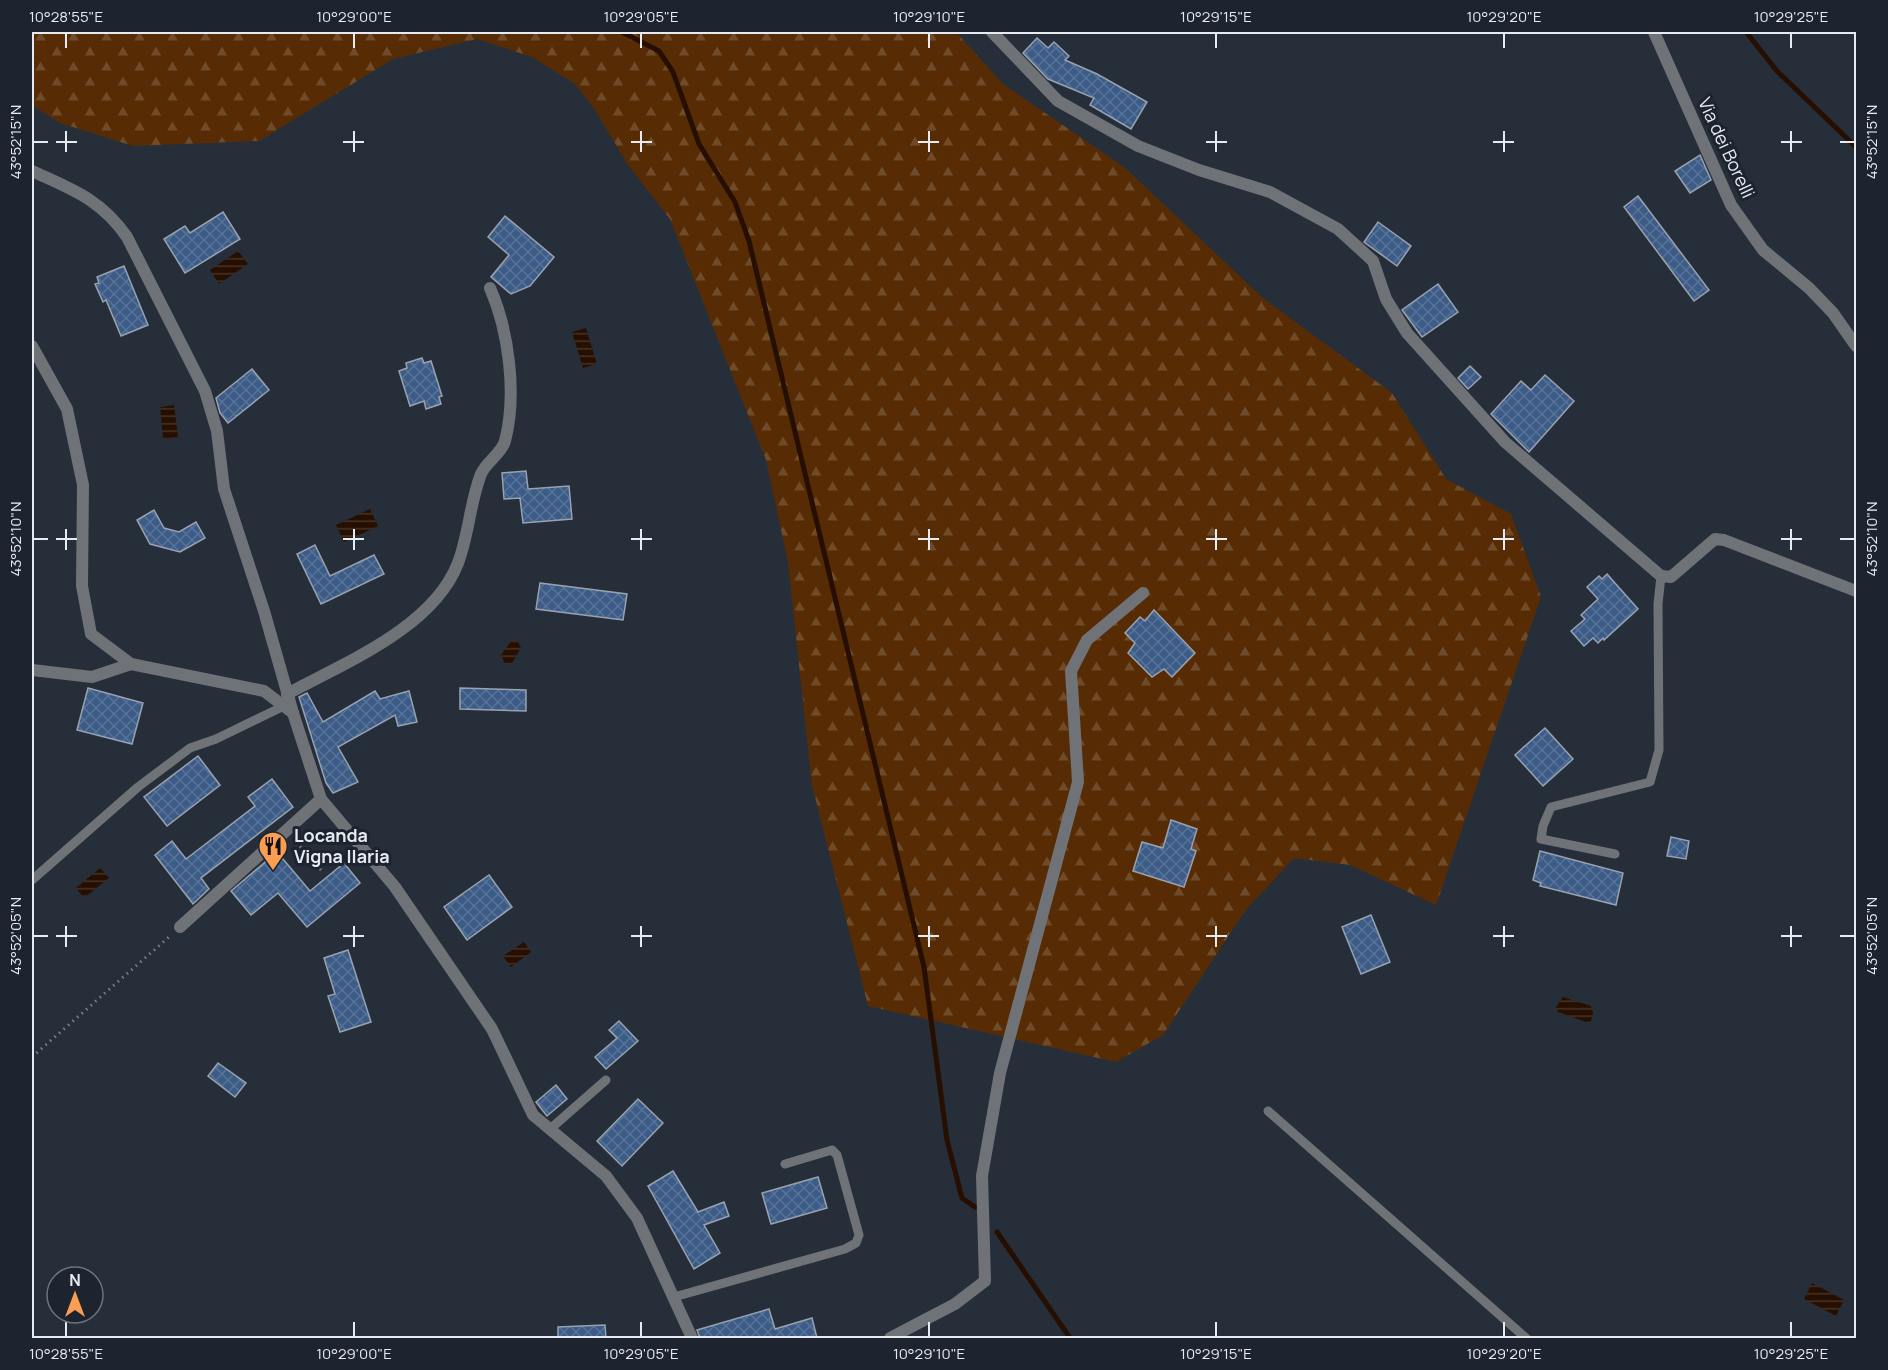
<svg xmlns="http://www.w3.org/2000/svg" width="1888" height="1370" viewBox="0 0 1888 1370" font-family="Manrope,sans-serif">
	<defs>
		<pattern id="forest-firs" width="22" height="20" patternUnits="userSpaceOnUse" patternTransform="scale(1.5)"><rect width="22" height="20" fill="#572c04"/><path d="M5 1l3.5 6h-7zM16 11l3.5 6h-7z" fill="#6f4b29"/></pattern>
		<pattern id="water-rules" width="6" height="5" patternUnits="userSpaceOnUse" patternTransform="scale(1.5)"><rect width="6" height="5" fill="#260f00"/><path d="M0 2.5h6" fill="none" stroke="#463226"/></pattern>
		<pattern id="building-cross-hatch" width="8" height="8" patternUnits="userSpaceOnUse" patternTransform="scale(1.5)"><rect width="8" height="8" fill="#3c5b87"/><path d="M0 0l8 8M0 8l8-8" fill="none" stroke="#587398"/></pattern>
	</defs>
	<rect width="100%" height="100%" fill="#262e39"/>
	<polygon fill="url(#forest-firs)" points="32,32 956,32 1003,84 1124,167 1263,298 1392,393 1446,479 1511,514 1541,597 1436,905 1350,865 1294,858 1245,911 1163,1035 1116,1062 868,1006 812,785 788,562 766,460 670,219 628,165 595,110 575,84 532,57 477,39 393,59 259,141 133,146 60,123 32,105"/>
	<g fill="url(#water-rules)">
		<polygon points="238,251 248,264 219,284 210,270"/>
		<polygon points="586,328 597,364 583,368 572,332"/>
		<polygon points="174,405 178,437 163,439 160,407"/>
		<polygon points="370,509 378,526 344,542 336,525"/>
		<polygon points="511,641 518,641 521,648 512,663 505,664 501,655"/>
		<polygon points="100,868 109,878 84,898 76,888"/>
		<polygon points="524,942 531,952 511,967 503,956"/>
		<polygon points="1563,997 1591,1006 1593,1013 1591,1021 1586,1022 1558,1012 1556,1007"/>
		<polygon points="1812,1283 1844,1300 1836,1316 1804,1299"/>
	</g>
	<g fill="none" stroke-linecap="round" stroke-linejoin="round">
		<g stroke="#260f00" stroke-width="5">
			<polyline points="622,32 659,51 673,72 699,144 735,202 749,241 924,967 947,1140 962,1198 975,1207"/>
			<polyline points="1746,32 1777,71 1856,147"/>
			<polyline points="997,1232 1070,1338"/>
		</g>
	</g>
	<g fill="url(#building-cross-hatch)" stroke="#99a2b0" stroke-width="1.5">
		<polygon points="1037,38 1048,48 1054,42 1069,56 1065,60 1097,74 1147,102 1131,129 1090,105 1094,98 1048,79 1023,53"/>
		<polygon points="1700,155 1711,180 1690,193 1675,171"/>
		<polygon points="1638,196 1709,290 1694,301 1624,207"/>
		<polygon points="223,212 240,239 185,273 164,239 185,226 190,233"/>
		<polygon points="505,216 554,257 530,286 511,294 491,277 509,255 488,237"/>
		<polygon points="1378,222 1411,246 1397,266 1364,242"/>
		<polygon points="124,266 148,325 121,336 106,300 103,302 95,284 99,283 97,277"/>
		<polygon points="1438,284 1458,312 1422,337 1402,310"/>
		<polygon points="422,358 424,363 431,361 442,396 439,397 441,404 426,409 424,401 410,406 399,371 407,368 406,363"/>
		<polygon points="1470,366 1481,377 1468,389 1458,378"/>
		<polygon points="252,369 269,390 228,423 220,413 216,398"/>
		<polygon points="1545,375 1574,401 1529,452 1491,414 1521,381 1531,390"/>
		<polygon points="526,471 528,489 569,486 572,519 523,523 520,498 504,499 502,473"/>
		<polygon points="154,510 164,528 179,532 196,522 205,538 180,552 150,544 137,520"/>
		<polygon points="315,545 330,576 374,555 384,574 321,604 297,554"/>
		<polygon points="1607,574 1638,609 1604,640 1603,638 1598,643 1593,638 1584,646 1571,631 1585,619 1581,615 1598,599 1587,587 1599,576 1602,579"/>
		<polygon points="540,583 627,594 623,620 536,609"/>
		<polygon points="1154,610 1195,653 1172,677 1164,669 1152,677 1128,653 1135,643 1125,633 1140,617 1145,621"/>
		<polygon points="88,688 143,703 132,744 77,730"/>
		<polygon points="460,688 526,690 526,711 460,709"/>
		<polygon points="375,691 380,699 409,691 417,722 398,726 395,715 338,747 358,782 333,793 326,783 299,697 307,693 323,722"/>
		<polygon points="1545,728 1573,759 1543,786 1515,755"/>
		<polygon points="198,756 220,785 167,826 144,797"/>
		<polygon points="272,779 293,807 201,878 209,889 193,904 155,855 172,841 186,859 255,806 248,797"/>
		<polygon points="1171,820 1197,829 1191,849 1196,851 1184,887 1133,871 1142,842 1163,848"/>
		<polygon points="1671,837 1689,841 1686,859 1667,856"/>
		<polygon points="1540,851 1623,873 1616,905 1540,886 1541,883 1533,880"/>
		<polygon points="277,852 310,891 344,863 360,883 307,927 278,893 251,915 231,891"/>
		<polygon points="489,875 512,907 467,940 444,907"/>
		<polygon points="1371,915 1390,962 1361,974 1342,927"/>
		<polygon points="348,950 371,1022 340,1032 328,996 335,994 324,958"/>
		<polygon points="619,1021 638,1041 606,1069 595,1057 617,1038 609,1030"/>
		<polygon points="218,1063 246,1083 235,1097 208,1076"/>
		<polygon points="556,1085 567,1099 547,1116 536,1102"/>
		<polygon points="638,1099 663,1123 622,1166 597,1141"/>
		<polygon points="673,1171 698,1212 724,1202 729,1216 704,1225 720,1253 694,1269 648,1186"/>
		<polygon points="818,1177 827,1208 771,1224 762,1193"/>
		<polygon points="769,1309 775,1329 812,1318 817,1338 700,1338 697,1330"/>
		<polygon points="605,1325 606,1338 558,1338 558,1327"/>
	</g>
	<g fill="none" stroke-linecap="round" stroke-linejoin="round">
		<g stroke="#7a818a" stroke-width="3" stroke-dasharray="1.5 4.5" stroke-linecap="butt">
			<polyline points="296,842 322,871"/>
			<polyline points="32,1057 169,937"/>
		</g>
		<g stroke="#6f7378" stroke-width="9">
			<polyline points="1615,854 1541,839 1543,826 1551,807 1650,782 1659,750 1658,604 1661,576"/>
			<polyline points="32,880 138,787 190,748 216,739 284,706"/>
			<polyline points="1268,1111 1526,1338"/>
			<polyline points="549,1130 606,1080"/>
			<polyline points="674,1297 845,1249 856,1243 859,1235 837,1155 832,1150 785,1164"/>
		</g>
		<g stroke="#6f7378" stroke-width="12">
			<polyline points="992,32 1058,101 1138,146 1199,170 1270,192 1338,229 1373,261 1386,299 1407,333 1505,442 1661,576 1671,577 1715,539 1724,540 1856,591"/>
			<polyline points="1654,32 1731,205 1763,250 1809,288 1833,313 1856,346"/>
			<path d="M32 171C71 189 101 199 127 237L205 391 217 431 224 489 264 611 293 713"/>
			<polyline points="32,670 92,677 131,664"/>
			<path d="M287 694C344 663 433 628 458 563 469 534 470 502 481 474 486 462 502 453 505 441 517 395 509 331 490 288"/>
			<polyline points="180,927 321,799"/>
			<polyline points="890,1338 955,1304 985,1281 982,1176 1000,1073 1078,782 1071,671 1087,640 1143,593"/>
		</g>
		<polyline stroke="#6f7378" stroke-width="12" points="32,346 67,409 83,485 82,586 91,634 131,664 264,691 293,713 321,799 395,887 492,1029 533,1115 606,1176 637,1218 692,1338"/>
	</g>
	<path fill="none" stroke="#e6ebf2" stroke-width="2" d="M66 33V48M354 33V48M641 33V48M929 33V48M1216 33V48M1504 33V48M1791 33V48M66 131V152M354 131V152M641 131V152M929 131V152M1216 131V152M1504 131V152M1791 131V152M33 142H48M56 142H77M343 142H364M631 142H652M918 142H939M1206 142H1227M1493 142H1514M1781 142H1802M1840 142H1855M66 529V550M354 529V550M641 529V550M929 529V550M1216 529V550M1504 529V550M1791 529V550M33 539H48M56 539H77M343 539H364M631 539H652M918 539H939M1206 539H1227M1493 539H1514M1781 539H1802M1840 539H1855M66 926V947M354 926V947M641 926V947M929 926V947M1216 926V947M1504 926V947M1791 926V947M33 936H48M56 936H77M343 936H364M631 936H652M918 936H939M1206 936H1227M1493 936H1514M1781 936H1802M1840 936H1855M66 1322V1337M354 1322V1337M641 1322V1337M929 1322V1337M1216 1322V1337M1504 1322V1337M1791 1322V1337"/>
	<defs>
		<g id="restaurant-pin" transform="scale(1.5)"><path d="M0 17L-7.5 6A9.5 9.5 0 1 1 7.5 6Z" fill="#fc9e52" stroke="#1d242f"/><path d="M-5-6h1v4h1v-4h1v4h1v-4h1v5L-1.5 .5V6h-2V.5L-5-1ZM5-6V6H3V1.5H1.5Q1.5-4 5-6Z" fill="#111"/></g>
	</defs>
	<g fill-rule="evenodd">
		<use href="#restaurant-pin" x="273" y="846"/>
	</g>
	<g text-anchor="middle" stroke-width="6" stroke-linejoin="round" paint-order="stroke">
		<g font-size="18" fill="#e6ebf2" stroke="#1d242f">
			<text transform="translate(1726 148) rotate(65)" y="6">Via dei Borelli</text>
		</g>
		<g font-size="18" font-weight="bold" fill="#e6ebf2" stroke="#1d242f" text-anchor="start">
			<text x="294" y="842">Locanda<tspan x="294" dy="21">Vigna Ilaria</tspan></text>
		</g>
	</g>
	<rect width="1888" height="1370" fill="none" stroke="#1d242f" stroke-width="66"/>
	<g transform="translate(75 1295)"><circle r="28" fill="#1d242f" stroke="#6d747d" stroke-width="1.5"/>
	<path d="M0-4.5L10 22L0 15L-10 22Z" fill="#fc9e52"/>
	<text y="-9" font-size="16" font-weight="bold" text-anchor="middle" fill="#e6ebf2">N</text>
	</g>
	<rect x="33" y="33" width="1822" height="1304" fill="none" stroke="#e6ebf2" stroke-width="2"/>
	<g font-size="15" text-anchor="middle" fill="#e6ebf2">
		<text x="66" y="22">10°28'55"E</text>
		<text x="354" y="22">10°29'00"E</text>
		<text x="641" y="22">10°29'05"E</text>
		<text x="929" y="22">10°29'10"E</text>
		<text x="1216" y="22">10°29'15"E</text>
		<text x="1504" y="22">10°29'20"E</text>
		<text x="1791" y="22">10°29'25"E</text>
		<text transform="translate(16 142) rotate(-90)" y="5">43°52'15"N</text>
		<text transform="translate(1872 142) rotate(-90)" y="5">43°52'15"N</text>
		<text transform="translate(16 539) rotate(-90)" y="5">43°52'10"N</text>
		<text transform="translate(1872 539) rotate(-90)" y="5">43°52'10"N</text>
		<text transform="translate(16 936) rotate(-90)" y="5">43°52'05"N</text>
		<text transform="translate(1872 936) rotate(-90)" y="5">43°52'05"N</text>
		<text x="66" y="1359">10°28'55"E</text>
		<text x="354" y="1359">10°29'00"E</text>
		<text x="641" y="1359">10°29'05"E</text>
		<text x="929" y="1359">10°29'10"E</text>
		<text x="1216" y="1359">10°29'15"E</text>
		<text x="1504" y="1359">10°29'20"E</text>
		<text x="1791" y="1359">10°29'25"E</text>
	</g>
</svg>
